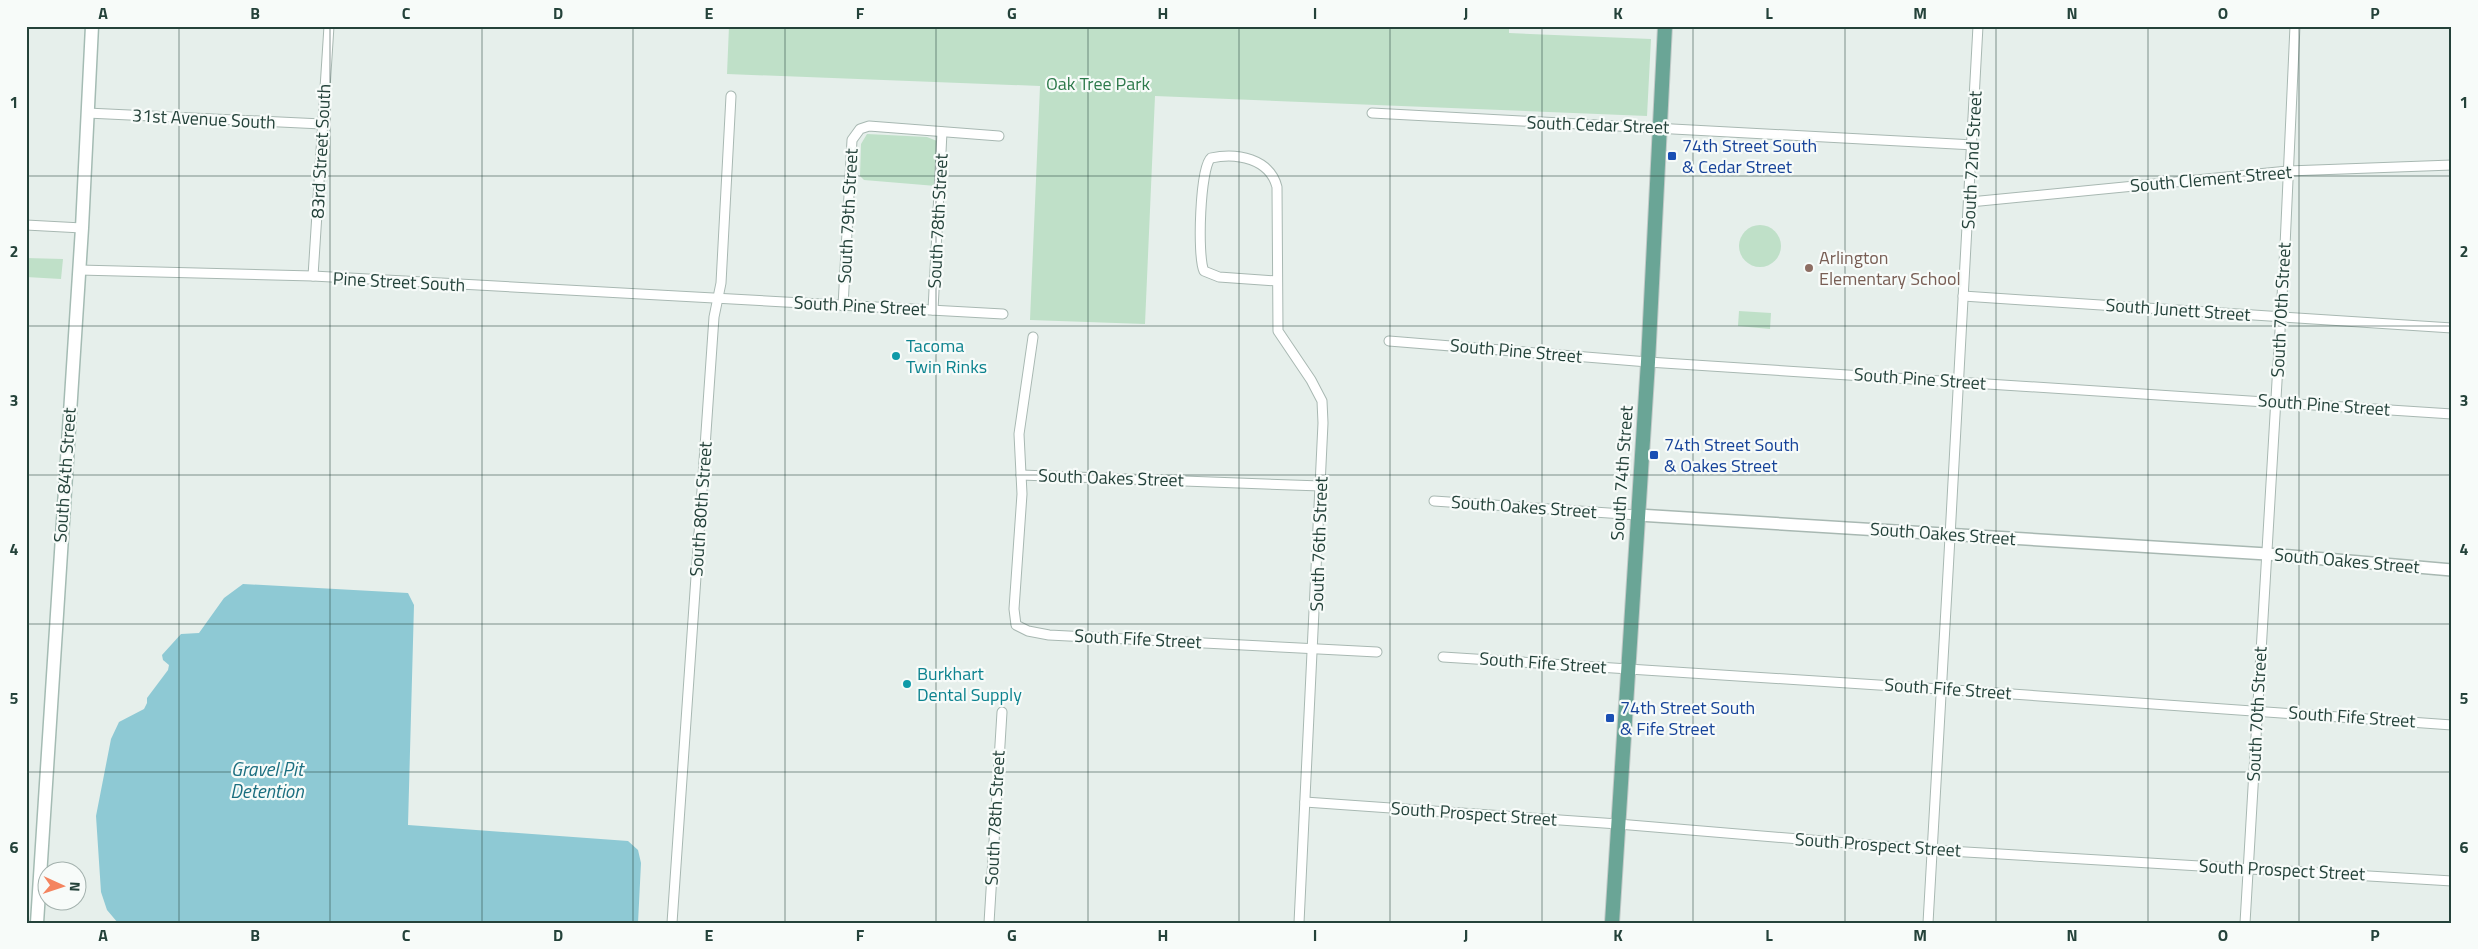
<svg xmlns="http://www.w3.org/2000/svg" width="2478" height="949" viewBox="0 0 2478 949" font-family="'Titillium Web',sans-serif">
	<rect width="100%" height="100%" fill="#e6efeb"/>
	<g fill="#bfe0c8">
		<polygon points="729,26 1509,26 1509,33 1651,39 1647,116 1155,96 1145,324 1030,320 1040,86 727,74"/>
		<polygon points="867,134 927,137 937,141 939,146 936,186 864,180 860,176 861,144"/>
		<circle cx="1760" cy="246" r="21"/>
		<polygon points="26,258 63,259 61,279 26,277"/>
		<polygon points="1739,311 1771,313 1770,329 1738,326"/>
	</g>
	<polygon fill="#8ec9d4" points="243,584 408,593 414,605 408,825 628,841 638,850 641,863 638,923 118,923 107,910 101,892 96,816 111,739 119,722 144,709 147,703 147,698 168,670 169,665 163,660 162,655 181,634 199,633 224,598"/>
	<g fill="none" stroke-linecap="round" stroke-linejoin="round">
		<g stroke="#a8b8b2" stroke-width="11">
			<g id="minor">
				<polyline points="87,113 322,124"/>
				<polyline points="1372,113 1974,145"/>
				<polyline points="1970,202 2288,171 2452,165"/>
				<polyline points="26,225 82,228"/>
				<polyline points="79,270 313,276 1003,314"/>
				<polyline points="313,276 329,26"/>
				<path d="M1277 281 1219 277 1204 271C1197 257 1200 167 1211 158 1237 152 1270 159 1277 187L1278 331 1311 380 1322 401 1323 423 1299 923"/>
				<polyline points="1963,296 2452,328"/>
				<polyline points="843,306 852,140 860,129 869,126 999,136"/>
				<polyline points="933,310 942,132"/>
				<polyline points="1033,337 1019,434 1022,494 1014,609 1016,625 1028,631 1049,635 1377,652"/>
				<polyline points="1389,341 1648,362 2452,414"/>
				<polyline points="1021,475 1321,486"/>
				<polyline points="1434,501 1638,515"/>
				<polyline points="1443,657 1940,689 2452,725"/>
				<polyline points="1305,802 1618,824 1932,850 2452,881"/>
				<polyline points="672,923 714,317 721,283 731,96"/>
				<polyline points="989,923 1002,712"/>
				<path d="M1928 923C1944 624 1964 325 1978 26"/>
				<polyline points="2245,923 2285,246 2295,26"/>
			</g>
		</g>
		<g stroke="#a8b8b2" stroke-width="14">
			<polyline id="tertiary" points="1638,515 2267,554 2452,570"/>
		</g>
		<g stroke="#a4bbb3" stroke-width="15">
			<polyline id="secondary" points="37,923 82,228 92,26"/>
		</g>
		<g stroke="#c2cac8" stroke-width="16">
			<polyline id="primary" points="1612,923 1648,362 1665,26"/>
		</g>
		<use href="#minor" stroke="#fff" stroke-width="9"/>
		<use href="#tertiary" stroke="#fff" stroke-width="11"/>
		<use href="#secondary" stroke="#fff" stroke-width="12"/>
		<use href="#primary" stroke="#6aa596" stroke-width="14"/>
	</g>
	<path fill="none" stroke="#24423a" stroke-width="1" stroke-opacity="0.55" d="M179 26V923M330 26V923M482 26V923M633 26V923M785 26V923M936 26V923M1088 26V923M1239 26V923M1390 26V923M1542 26V923M1693 26V923M1845 26V923M1996 26V923M2148 26V923M2299 26V923M26 176H2452M26 326H2452M26 475H2452M26 624H2452M26 772H2452"/>
	<g fill="#1a4fb4" stroke="#f7fbf9" stroke-width="2">
		<rect x="1667" y="151" width="10" height="10" rx="2.5"/>
		<rect x="1649" y="450" width="10" height="10" rx="2.5"/>
		<rect x="1605" y="713" width="10" height="10" rx="2.5"/>
	</g>
	<circle fill="#8d6e63" stroke="#f7fbf9" stroke-width="2" cx="1809" cy="268" r="5"/>
	<g fill="#0f9aa8" stroke="#f7fbf9" stroke-width="2">
		<circle cx="896" cy="356" r="5"/>
		<circle cx="907" cy="684" r="5"/>
	</g>
	<g text-anchor="middle" stroke-width="4.5" stroke-linejoin="round" paint-order="stroke">
		<g font-size="18" fill="#2d7a4b" stroke="#f7fbf9">
			<text x="1098" y="90">Oak Tree Park</text>
		</g>
		<g font-size="18" fill="#24423a" stroke="#f7fbf9">
			<text transform="translate(204 119) rotate(3)" y="6">31st Avenue South</text>
			<text transform="translate(1598 125) rotate(2)" y="6">South Cedar Street</text>
			<text transform="translate(321 151) rotate(-87)" y="6">83rd Street South</text>
			<text transform="translate(1972 160) rotate(-87)" y="6">South 72nd Street</text>
			<text transform="translate(2211 179) rotate(-5)" y="6">South Clement Street</text>
			<text transform="translate(848 216) rotate(-87)" y="6">South 79th Street</text>
			<text transform="translate(938 221) rotate(-87)" y="6">South 78th Street</text>
			<text transform="translate(399 282) rotate(3)" y="6">Pine Street South</text>
			<text transform="translate(860 306) rotate(3)" y="6">South Pine Street</text>
			<text transform="translate(2178 310) rotate(4)" y="6">South Junett Street</text>
			<text transform="translate(2281 310) rotate(-87)" y="6">South 70th Street</text>
			<text transform="translate(1516 351) rotate(5)" y="6">South Pine Street</text>
			<text transform="translate(1920 379) rotate(4)" y="6">South Pine Street</text>
			<text transform="translate(2324 405) rotate(4)" y="6">South Pine Street</text>
			<text transform="translate(1622 473) rotate(-86)" y="6">South 74th Street</text>
			<text transform="translate(65 475) rotate(-86)" y="6">South 84th Street</text>
			<text transform="translate(1111 478) rotate(2)" y="6">South Oakes Street</text>
			<text transform="translate(1524 507) rotate(4)" y="6">South Oakes Street</text>
			<text transform="translate(701 509) rotate(-86)" y="6">South 80th Street</text>
			<text transform="translate(1943 534) rotate(4)" y="6">South Oakes Street</text>
			<text transform="translate(1319 544) rotate(-88)" y="6">South 76th Street</text>
			<text transform="translate(2347 561) rotate(5)" y="6">South Oakes Street</text>
			<text transform="translate(1138 639) rotate(3)" y="6">South Fife Street</text>
			<text transform="translate(1543 663) rotate(4)" y="6">South Fife Street</text>
			<text transform="translate(1948 689) rotate(4)" y="6">South Fife Street</text>
			<text transform="translate(2257 714) rotate(-87)" y="6">South 70th Street</text>
			<text transform="translate(2352 717) rotate(4)" y="6">South Fife Street</text>
			<text transform="translate(1474 814) rotate(4)" y="6">South Prospect Street</text>
			<text transform="translate(995 818) rotate(-87)" y="6">South 78th Street</text>
			<text transform="translate(1878 845) rotate(4)" y="6">South Prospect Street</text>
			<text transform="translate(2282 870) rotate(3)" y="6">South Prospect Street</text>
		</g>
		<g font-size="18" fill="#164399" stroke="#f7fbf9" text-anchor="start">
			<text x="1682" y="152">74th Street South<tspan x="1682" dy="21">&amp; Cedar Street</tspan></text>
			<text x="1664" y="451">74th Street South<tspan x="1664" dy="21">&amp; Oakes Street</tspan></text>
			<text x="1620" y="714">74th Street South<tspan x="1620" dy="21">&amp; Fife Street</tspan></text>
		</g>
		<g font-size="18" fill="#785e54" stroke="#f7fbf9" text-anchor="start">
			<text x="1819" y="264">Arlington<tspan x="1819" dy="21">Elementary School</tspan></text>
		</g>
		<g font-size="18" fill="#0d838f" stroke="#f7fbf9" text-anchor="start">
			<text x="906" y="352">Tacoma<tspan x="906" dy="21">Twin Rinks</tspan></text>
			<text x="917" y="680">Burkhart<tspan x="917" dy="21">Dental Supply</tspan></text>
		</g>
		<g font-size="19" font-style="italic" fill="#1c6f80" stroke="#f7fbf9">
			<text x="267" y="776">Gravel Pit<tspan x="267" dy="22">Detention</tspan></text>
		</g>
	</g>
	<rect width="2478" height="949" fill="none" stroke="#f7fbf9" stroke-width="55"/>
	<g transform="translate(62 886) rotate(93)"><circle r="24" fill="#f7fbf9" stroke="#a3b1ad"/>
	<path d="M0-4L9 19L0 12L-9 19Z" fill="#f4845f"/>
	<text y="-8" font-size="14" font-weight="bold" text-anchor="middle" fill="#24423a">N</text>
	</g>
	<rect x="28" y="28" width="2422" height="894" fill="none" stroke="#24423a" stroke-width="2"/>
	<g font-size="16" text-anchor="middle" font-weight="bold" fill="#24423a">
		<text x="103" y="19">A</text>
		<text x="255" y="19">B</text>
		<text x="406" y="19">C</text>
		<text x="558" y="19">D</text>
		<text x="709" y="19">E</text>
		<text x="860" y="19">F</text>
		<text x="1012" y="19">G</text>
		<text x="1163" y="19">H</text>
		<text x="1315" y="19">I</text>
		<text x="1466" y="19">J</text>
		<text x="1618" y="19">K</text>
		<text x="1769" y="19">L</text>
		<text x="1920" y="19">M</text>
		<text x="2072" y="19">N</text>
		<text x="2223" y="19">O</text>
		<text x="2375" y="19">P</text>
		<text x="14" y="108">1</text>
		<text x="2464" y="108">1</text>
		<text x="14" y="257">2</text>
		<text x="2464" y="257">2</text>
		<text x="14" y="406">3</text>
		<text x="2464" y="406">3</text>
		<text x="14" y="555">4</text>
		<text x="2464" y="555">4</text>
		<text x="14" y="704">5</text>
		<text x="2464" y="704">5</text>
		<text x="14" y="853">6</text>
		<text x="2464" y="853">6</text>
		<text x="103" y="941">A</text>
		<text x="255" y="941">B</text>
		<text x="406" y="941">C</text>
		<text x="558" y="941">D</text>
		<text x="709" y="941">E</text>
		<text x="860" y="941">F</text>
		<text x="1012" y="941">G</text>
		<text x="1163" y="941">H</text>
		<text x="1315" y="941">I</text>
		<text x="1466" y="941">J</text>
		<text x="1618" y="941">K</text>
		<text x="1769" y="941">L</text>
		<text x="1920" y="941">M</text>
		<text x="2072" y="941">N</text>
		<text x="2223" y="941">O</text>
		<text x="2375" y="941">P</text>
	</g>
</svg>
